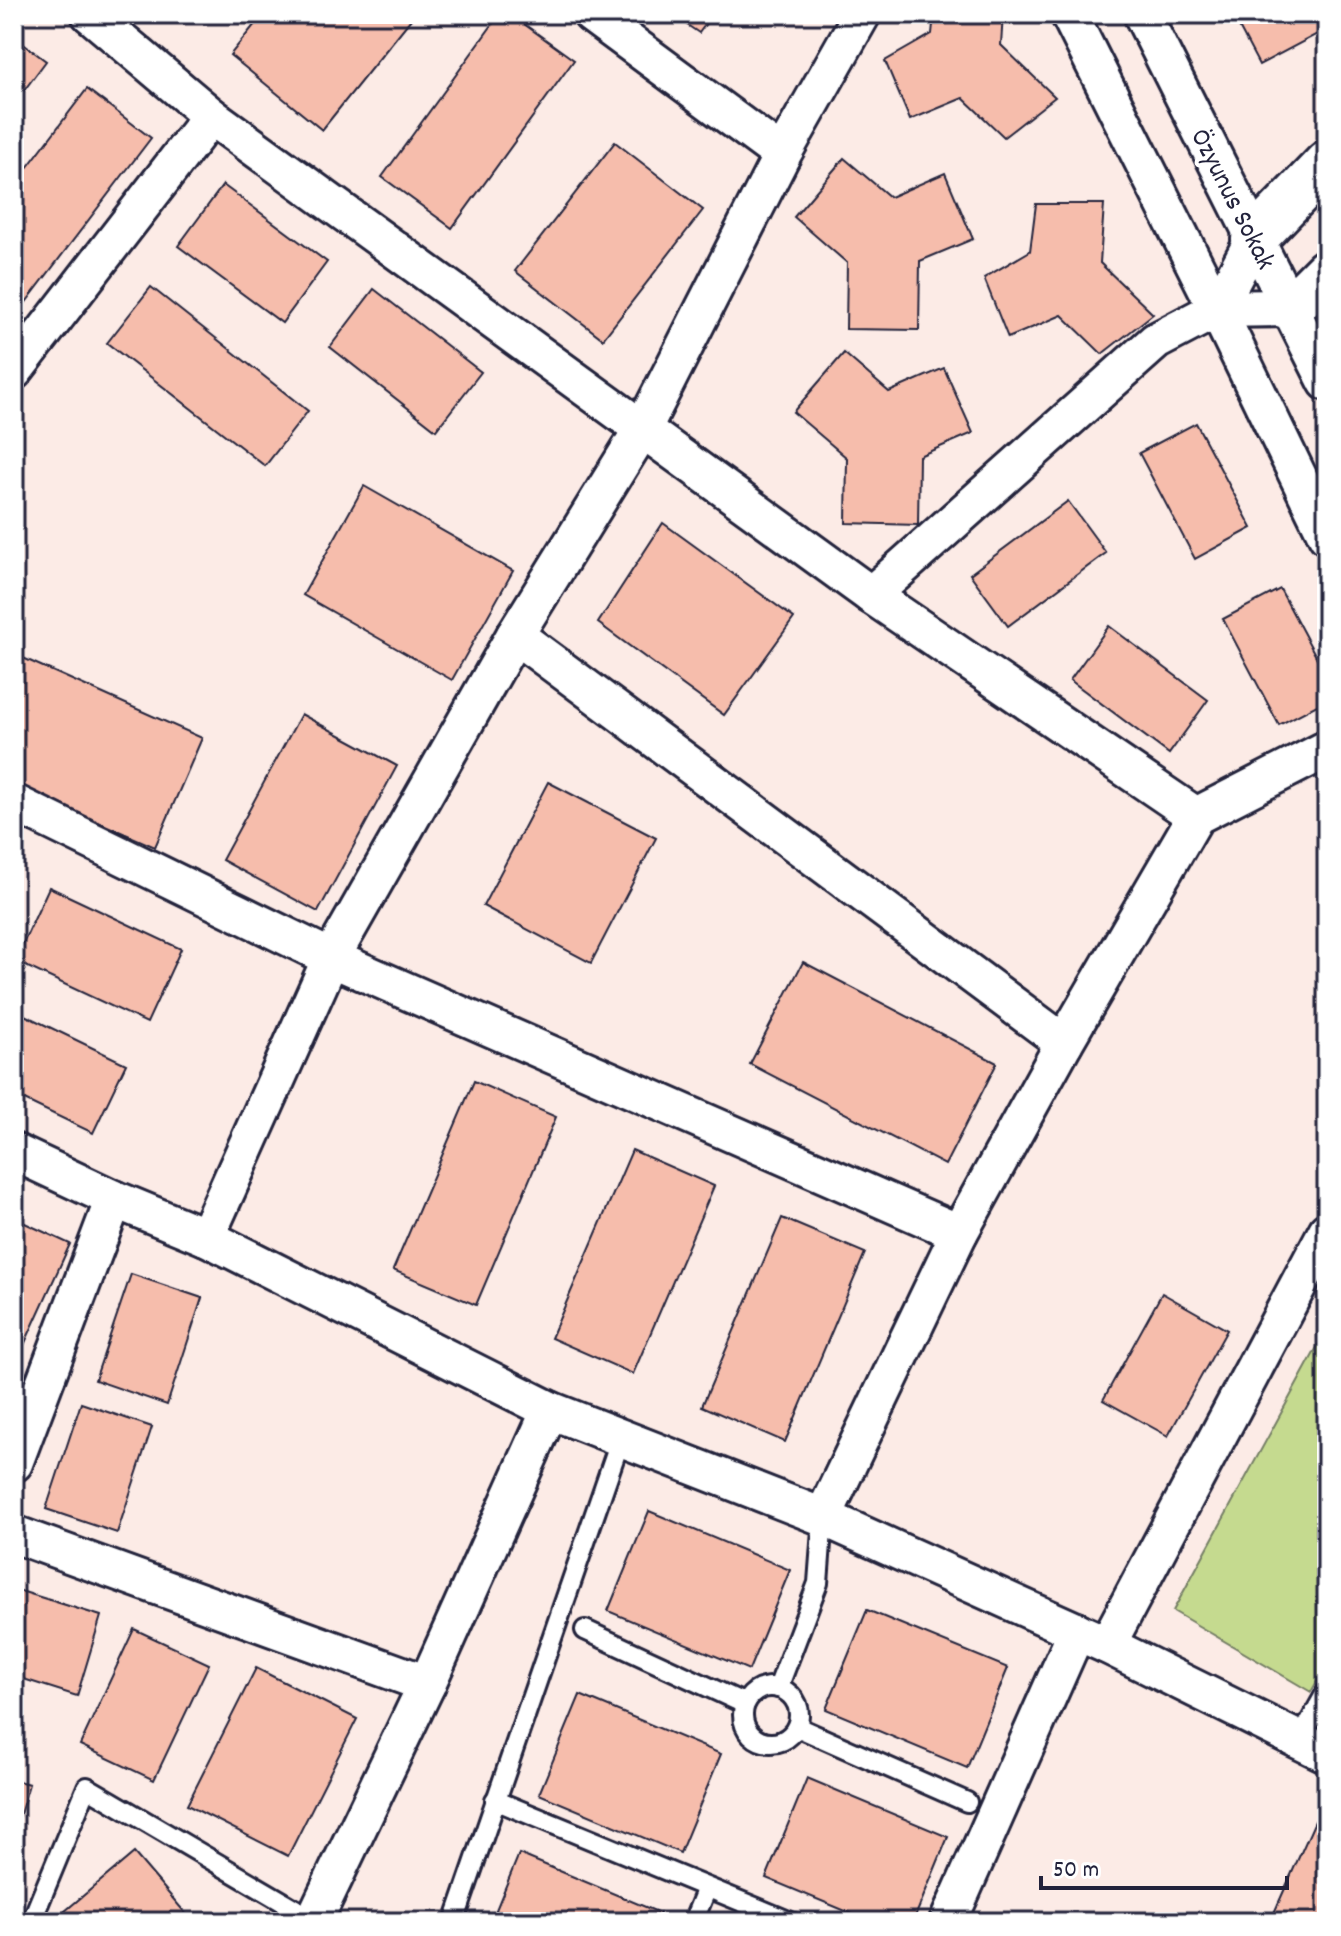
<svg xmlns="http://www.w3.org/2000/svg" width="1341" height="1936" viewBox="0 0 1341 1936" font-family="Dekko,sans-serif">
	<rect width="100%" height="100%" fill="#fcebe6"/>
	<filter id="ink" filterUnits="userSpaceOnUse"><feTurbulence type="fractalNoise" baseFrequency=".0125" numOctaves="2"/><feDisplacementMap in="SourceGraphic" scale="16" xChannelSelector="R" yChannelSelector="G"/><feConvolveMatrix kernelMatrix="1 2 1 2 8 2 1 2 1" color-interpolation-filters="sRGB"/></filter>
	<g filter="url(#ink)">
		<polygon fill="#c5da8f" stroke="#747e65" stroke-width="2" points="1327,1329 1327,1664 1311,1692 1173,1611"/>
		<g fill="#f6bdac" stroke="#22223b" stroke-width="2">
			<polygon points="263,14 415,14 322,130 230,55"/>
			<polygon points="500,14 510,14 574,60 452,228 382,177"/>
			<polygon points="671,14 713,14 699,33"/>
			<polygon points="934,14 1003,14 1001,45 1055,97 1004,137 963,98 910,120 885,61 932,34"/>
			<polygon points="1232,14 1327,14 1327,29 1259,65"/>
			<polygon points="14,37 46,61 14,104"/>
			<polygon points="87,89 151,138 14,318 14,185"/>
			<polygon points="615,142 703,210 603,339 515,271"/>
			<polygon points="844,158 890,197 945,173 973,239 920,261 919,330 846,329 847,263 794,217"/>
			<polygon points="223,185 327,262 282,323 178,246"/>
			<polygon points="1036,204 1104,204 1100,263 1153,314 1102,354 1062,315 1008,338 984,278 1030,251"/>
			<polygon points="151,287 308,411 265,466 107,343"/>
			<polygon points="374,289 481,372 436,430 330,347"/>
			<polygon points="844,353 889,392 944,368 973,433 919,456 918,525 846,523 847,458 793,412"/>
			<polygon points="1196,423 1252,528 1195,559 1139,453"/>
			<polygon points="364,486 513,571 452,680 303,595"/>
			<polygon points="1068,501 1106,553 1008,626 970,574"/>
			<polygon points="663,523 794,618 724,715 598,623"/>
			<polygon points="1280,589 1327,677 1327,700 1279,725 1223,619"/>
			<polygon points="1109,626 1208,700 1169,754 1070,680"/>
			<polygon points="14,654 202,738 155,847 14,785"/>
			<polygon points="301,714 397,766 318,912 222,860"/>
			<polygon points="548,782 656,838 591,963 483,906"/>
			<polygon points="49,887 181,949 147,1023 15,961"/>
			<polygon points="803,962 997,1063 945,1165 750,1064"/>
			<polygon points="14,1010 126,1064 93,1133 14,1095"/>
			<polygon points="474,1081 556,1117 476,1305 393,1270"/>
			<polygon points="632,1150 714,1186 633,1374 551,1338"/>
			<polygon points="14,1218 70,1244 19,1356 14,1354"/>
			<polygon points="782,1218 865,1253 785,1442 702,1406"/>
			<polygon points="131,1274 202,1298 167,1405 95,1380"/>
			<polygon points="1162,1293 1227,1330 1168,1436 1103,1400"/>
			<polygon points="81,1403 152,1427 117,1533 46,1509"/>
			<polygon points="649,1511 790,1570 749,1670 608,1611"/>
			<polygon points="14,1589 101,1616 77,1696 14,1676"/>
			<polygon points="867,1610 1008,1668 967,1768 826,1709"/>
			<polygon points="134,1629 209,1664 154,1780 80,1745"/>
			<polygon points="256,1668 357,1719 288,1856 187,1805"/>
			<polygon points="580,1695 721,1754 680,1853 539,1794"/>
			<polygon points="807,1778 948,1837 913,1922 872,1922 766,1878"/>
			<polygon points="14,1780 29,1784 14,1835"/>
			<polygon points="1315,1821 1327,1826 1327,1922 1270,1922"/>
			<polygon points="134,1853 193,1922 52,1922"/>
			<polygon points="519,1854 660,1913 656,1922 491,1922"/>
		</g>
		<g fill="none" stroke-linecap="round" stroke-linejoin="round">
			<g stroke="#22223b" stroke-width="24">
				<g id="service">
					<polyline points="585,1630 745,1704"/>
					<circle cx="771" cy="1715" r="28"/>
					<polyline points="778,1688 818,1583 823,1517"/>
					<polyline points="797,1727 967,1802"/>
					<polyline points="1299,1741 1327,1691"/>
					<polyline points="495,1800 791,1922"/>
					<polyline points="32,1920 87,1787 314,1920"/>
					<polyline points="454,1922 621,1438"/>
					<polyline points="693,1922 707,1888"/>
				</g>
			</g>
			<g stroke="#22223b" stroke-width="42">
				<g id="minor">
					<polyline points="90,14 211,116 871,595 1196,816"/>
					<polyline points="591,14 782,155"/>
					<polyline points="1069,14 1217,309 1327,536"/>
					<polyline points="1142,14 1327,382"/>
					<polyline points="1217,309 1254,239"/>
					<polyline points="14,371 211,116"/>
					<polyline points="871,595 1156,341 1217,309 1290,308"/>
					<polyline points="515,635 1064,1043"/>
					<polyline points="14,803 331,958 959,1233"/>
					<polyline points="14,1152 114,1199 206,1237 550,1410 823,1517 1107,1645 1327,1754"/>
					<polyline points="206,1237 331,958 515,635 643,428 782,155 862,14"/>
					<polyline points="14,1463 114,1199"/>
					<polyline points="823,1517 959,1233 1064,1043 1196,816 1327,749"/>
					<polyline points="14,1534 427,1684"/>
					<polyline points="1107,1645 1327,1231"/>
					<polyline points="313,1922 427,1684 550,1410"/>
					<polyline points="948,1922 1077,1631"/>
				</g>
			</g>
			<g stroke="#22223b" stroke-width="50">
				<g id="tertiary">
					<polyline points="1254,239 1327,163"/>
					<polyline points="1290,308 1327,271"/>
				</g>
			</g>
			<use href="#service" stroke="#fff" stroke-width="18"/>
			<use href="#minor" stroke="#fff" stroke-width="36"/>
			<use href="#tertiary" stroke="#fff" stroke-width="44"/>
		</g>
	</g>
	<g text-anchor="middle" stroke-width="8" stroke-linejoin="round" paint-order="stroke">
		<g font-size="28" fill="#22223b" stroke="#fff">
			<text transform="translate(1235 198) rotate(63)" y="10">Özyunus Sokak</text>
		</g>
	</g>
	<rect width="1341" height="1936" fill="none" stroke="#fff" stroke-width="48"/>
	<rect x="24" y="24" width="1293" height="1888" fill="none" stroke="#22223b" stroke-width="3" filter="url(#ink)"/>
	<path d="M1041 1876v12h246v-12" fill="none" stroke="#22223b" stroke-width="4"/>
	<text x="1053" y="1876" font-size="24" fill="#22223b" stroke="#ffffff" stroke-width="6" paint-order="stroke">50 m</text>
</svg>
